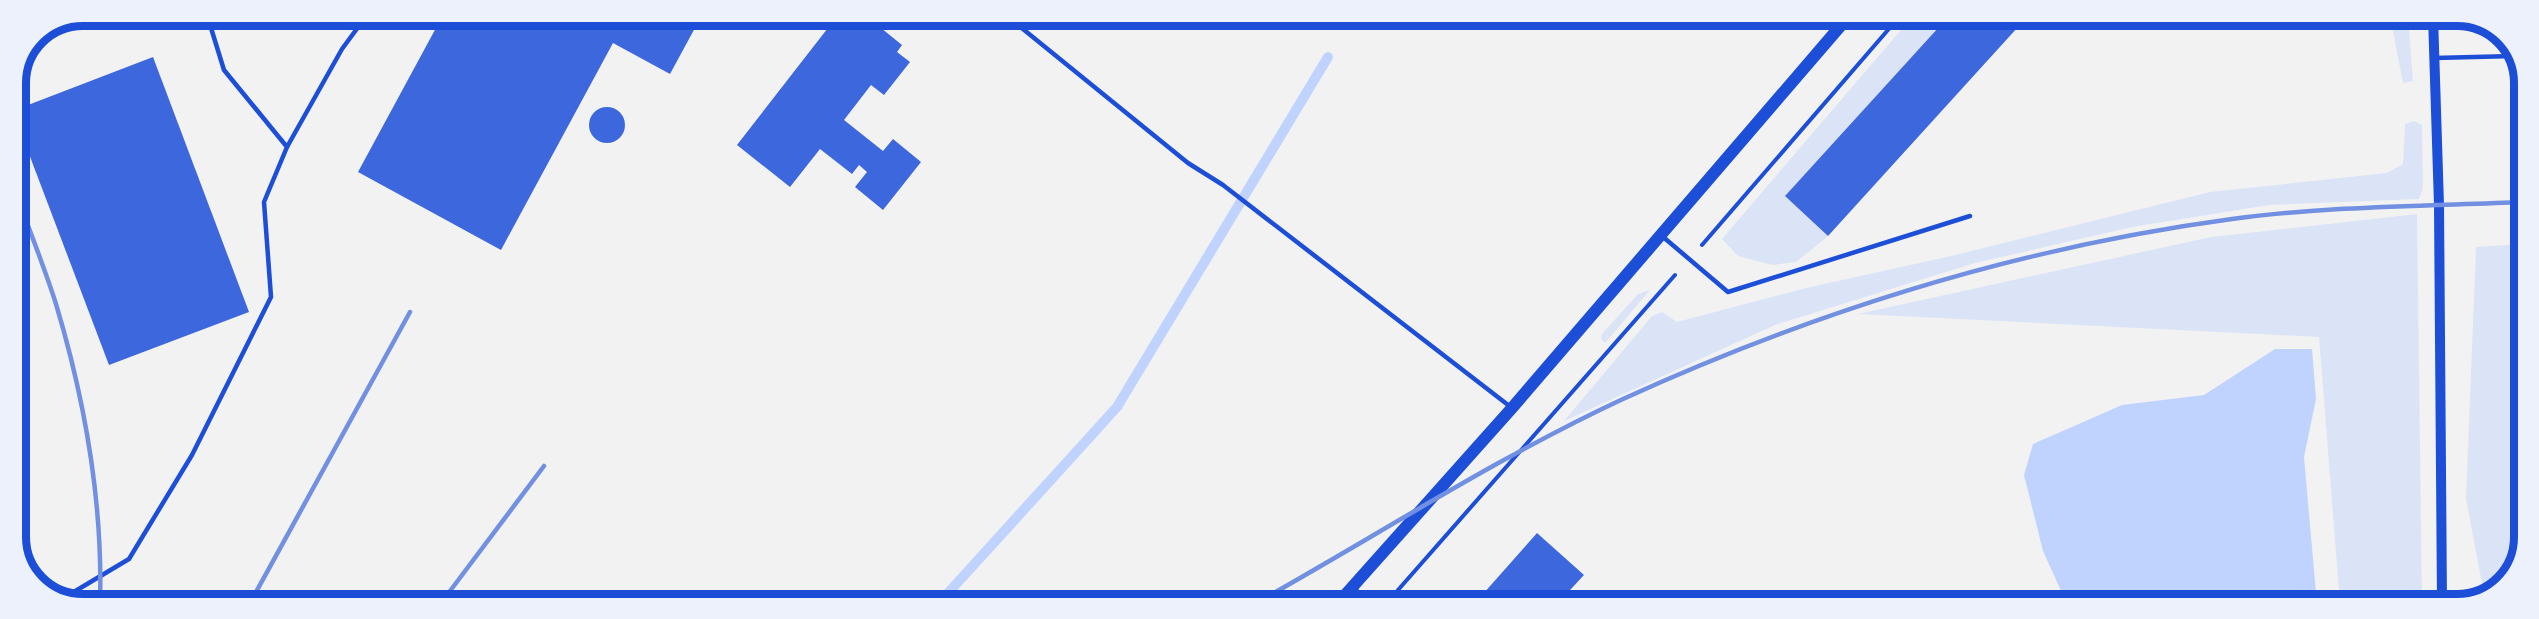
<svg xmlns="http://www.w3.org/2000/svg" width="2539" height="619" viewBox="0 0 2539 619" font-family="'Asap Condensed',sans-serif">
	<rect width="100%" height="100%" fill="#f2f2f2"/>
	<g fill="#dbe4f7">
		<polygon points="1913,16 1949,16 1785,196 1828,236 1796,262 1773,265 1738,256 1722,239"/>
		<polygon points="2390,16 2408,16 2413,81 2403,83"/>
		<polygon points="2414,121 2422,125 2423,187 2419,199 2269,205 2132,227 1975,263 1775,325 1564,421 1652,316 1662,312 1677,322 1806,288 1951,256 2210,192 2387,173 2403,164 2405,124"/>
		<polygon points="2417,214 2422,604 2340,604 2319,337 1858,314 2211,237"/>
		<polygon points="2523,244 2523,550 2501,588 2484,594 2466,499 2476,247"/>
		<polygon points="1650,290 1605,343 1601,339 1602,334 1638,294"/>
	</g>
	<polygon fill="#bfd3fe" points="2275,349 2312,349 2316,399 2304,457 2317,604 2067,604 2043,551 2024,475 2033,444 2122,405 2204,395"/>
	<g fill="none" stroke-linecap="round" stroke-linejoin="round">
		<polyline stroke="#bfd3fe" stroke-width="10" points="939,603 1117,407 1328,57"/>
	</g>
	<g fill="#3d67dc">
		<polygon points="443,15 702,15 670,74 613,43 501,250 358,172"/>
		<polygon points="838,15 865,15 902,45 897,52 910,62 884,95 871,85 844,120 883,151 893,139 921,162 883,210 855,187 867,172 859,165 852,174 820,149 790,187 737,145"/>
		<polygon points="1949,16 2028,16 1828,236 1785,196"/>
		<polygon points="153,57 249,312 109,365 15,117 15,110"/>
		<circle cx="607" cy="125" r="18"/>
		<polygon points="1537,533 1584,575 1558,603 1475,603"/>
	</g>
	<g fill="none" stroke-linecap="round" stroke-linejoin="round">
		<g stroke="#1d4ed8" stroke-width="4">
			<polyline points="1702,245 1900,16"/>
			<polyline points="1391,598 1675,275"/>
		</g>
		<g stroke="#1d4ed8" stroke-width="4.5">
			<polyline points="207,15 224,70 287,147"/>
			<polyline points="1007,16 1188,163 1223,185 1512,408"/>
			<polyline points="2434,58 2515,56"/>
			<polyline points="1662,236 1728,292 1970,216"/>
			<polyline points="1352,587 1372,603"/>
			<polyline points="62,599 129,559 192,455 271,297 264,202 287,147 342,49 367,15"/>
		</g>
		<polyline stroke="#1d4ed8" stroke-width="10" points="2433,16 2439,205 2442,604"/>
		<polyline stroke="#1d4ed8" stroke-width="12" points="1338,603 1512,408 1849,16"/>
		<g stroke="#7290e2" stroke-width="4.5">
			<path d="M15 191C29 229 44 266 56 304 85 401 103 501 100 603"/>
			<polyline points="250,603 410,312"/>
			<polyline points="441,603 544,466"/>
			<path d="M1256 603C1378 535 1496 458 1623 399 1816 311 2023 247 2232 219 2329 206 2427 206 2524 202"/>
		</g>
	</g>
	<path d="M0 0H2539V619H0ZM83 26H2457A57 57 0 0 1 2514 83V537A57 57 0 0 1 2457 594H83A57 57 0 0 1 26 537V83A57 57 0 0 1 83 26Z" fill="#edf1fc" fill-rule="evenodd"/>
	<path fill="none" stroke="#1d4ed8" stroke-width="8" d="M83 26H2457A57 57 0 0 1 2514 83V537A57 57 0 0 1 2457 594H83A57 57 0 0 1 26 537V83A57 57 0 0 1 83 26Z"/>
</svg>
